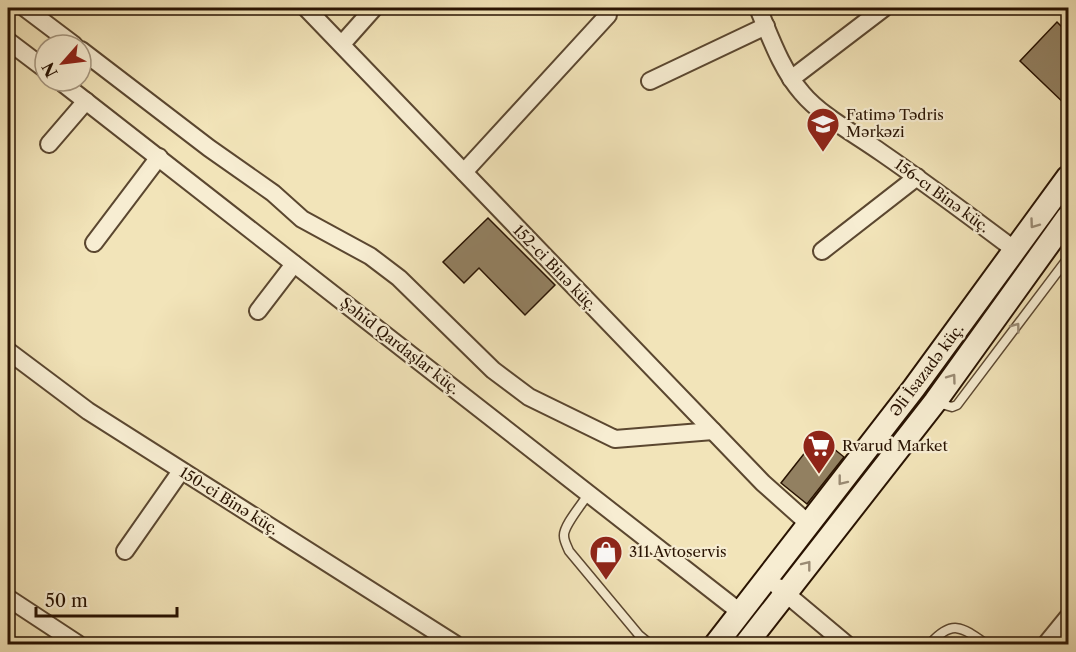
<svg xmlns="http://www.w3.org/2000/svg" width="1076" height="652" viewBox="0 0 1076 652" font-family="'Libre Caslon Text',serif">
	<rect width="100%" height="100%" fill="#f2e4b9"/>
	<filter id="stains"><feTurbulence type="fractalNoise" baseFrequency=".00333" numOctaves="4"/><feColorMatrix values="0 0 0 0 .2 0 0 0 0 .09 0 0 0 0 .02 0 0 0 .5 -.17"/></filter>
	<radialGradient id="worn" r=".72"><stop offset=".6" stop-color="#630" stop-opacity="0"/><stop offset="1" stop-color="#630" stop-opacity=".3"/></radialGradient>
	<g fill="#928061" stroke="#291302" stroke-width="1.5">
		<polygon points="1057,22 1068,33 1068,107 1020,61"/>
		<polygon points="488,218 555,285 525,315 479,268 464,283 443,262"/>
		<polygon points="818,436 844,457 807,504 781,483"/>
	</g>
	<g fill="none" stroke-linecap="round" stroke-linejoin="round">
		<g stroke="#5b4730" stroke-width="11">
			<g id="lane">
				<polyline points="938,403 952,407 957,405 1068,258"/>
				<path d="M589 493C583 503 563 526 564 536 564 541 567 546 569 551L639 635 650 644"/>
				<path d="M930 644C952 619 962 627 986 644"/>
			</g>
		</g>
		<g stroke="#5b4730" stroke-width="20">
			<g id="street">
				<polyline points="25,8 74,45"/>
				<polyline points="306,8 763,483 809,524"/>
				<path d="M758 8C770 36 781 69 802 93 821 116 857 135 882 153 927 184 971 217 1015 250"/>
				<polyline points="8,41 45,69"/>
				<polyline points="342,44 374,8"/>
				<polyline points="81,50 209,148 273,193 302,219 370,256 399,278 493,370 529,397 615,439 713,431"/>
				<polyline points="791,79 884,8"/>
				<polyline points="60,81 740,612"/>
				<polyline points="650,81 766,26"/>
				<polyline points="49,144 86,101"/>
				<polyline points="464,172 608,15"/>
				<polyline points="94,243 159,157"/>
				<polyline points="822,251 917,177"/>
				<polyline points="258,311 294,264"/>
				<polyline points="8,351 88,411 455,644"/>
				<polyline points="125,551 181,471"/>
				<polyline points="778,587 846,644"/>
				<polyline points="8,598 78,644"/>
				<polyline points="1046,644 1068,617"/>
			</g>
		</g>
		<g stroke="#291302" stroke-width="26">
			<g id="secondary">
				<polyline points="716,644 914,388 1068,177"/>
				<polyline points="746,644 935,402 1068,217"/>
			</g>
		</g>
		<use href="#lane" stroke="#f7edd2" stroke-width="8"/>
		<use href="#street" stroke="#f7edd2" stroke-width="16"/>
		<use href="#secondary" stroke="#f7edd2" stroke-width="22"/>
	</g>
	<defs><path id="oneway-chevron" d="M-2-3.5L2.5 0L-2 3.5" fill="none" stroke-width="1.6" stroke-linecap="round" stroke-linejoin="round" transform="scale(1.5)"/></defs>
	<g stroke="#9a8b74">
		<use href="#oneway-chevron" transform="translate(1034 224) rotate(126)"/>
		<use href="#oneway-chevron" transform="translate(1016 327) rotate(-53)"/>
		<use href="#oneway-chevron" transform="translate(952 378) rotate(-54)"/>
		<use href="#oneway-chevron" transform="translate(842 481) rotate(128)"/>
		<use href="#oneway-chevron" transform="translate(807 565) rotate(-52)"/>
	</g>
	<defs>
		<g id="university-pin" transform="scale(1.725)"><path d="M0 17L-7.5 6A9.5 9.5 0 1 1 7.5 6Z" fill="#8f2418" stroke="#f7edd2"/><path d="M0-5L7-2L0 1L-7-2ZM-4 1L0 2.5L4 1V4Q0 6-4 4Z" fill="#fff"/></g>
		<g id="supermarket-pin" transform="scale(1.725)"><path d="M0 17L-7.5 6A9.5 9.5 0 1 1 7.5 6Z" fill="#8f2418" stroke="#f7edd2"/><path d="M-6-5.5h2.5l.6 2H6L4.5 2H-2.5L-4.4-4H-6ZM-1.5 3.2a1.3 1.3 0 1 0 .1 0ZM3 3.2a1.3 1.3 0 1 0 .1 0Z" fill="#fff"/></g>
		<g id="shop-pin" transform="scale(1.725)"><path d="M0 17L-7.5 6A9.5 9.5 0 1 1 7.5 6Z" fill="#8f2418" stroke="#f7edd2"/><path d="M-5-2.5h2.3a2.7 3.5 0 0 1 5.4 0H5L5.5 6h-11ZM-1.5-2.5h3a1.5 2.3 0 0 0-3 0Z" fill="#fff"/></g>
	</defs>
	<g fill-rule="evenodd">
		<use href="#university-pin" x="823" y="124"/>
		<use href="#supermarket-pin" x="819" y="446"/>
		<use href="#shop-pin" x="606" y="552"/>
	</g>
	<g text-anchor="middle" stroke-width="4.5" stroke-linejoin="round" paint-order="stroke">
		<g font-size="15" fill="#291302" stroke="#f7edd2" text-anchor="start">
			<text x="846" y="120">Fatimə Tədris<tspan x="846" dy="17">Mərkəzi</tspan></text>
			<text x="842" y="451">Rvarud Market</text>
			<text x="629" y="557">311 Avtoservis</text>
		</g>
		<g font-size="15" fill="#291302" stroke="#f7edd2">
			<text transform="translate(942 196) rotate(36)" y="5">156-cı Binə küç.</text>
			<text transform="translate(555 268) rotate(46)" y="5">152-ci Binə küç.</text>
			<text transform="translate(400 346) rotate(38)" y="5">Şəhid Qardaşlar küç.</text>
			<text transform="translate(927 370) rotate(-53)" y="5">Əli İsazadə küç.</text>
			<text transform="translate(229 501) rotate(32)" y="5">150-ci Binə küç.</text>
		</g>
	</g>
	<rect width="1076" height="652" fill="none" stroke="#f2e4b9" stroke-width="30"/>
	<rect x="9" y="9" width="1058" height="634" fill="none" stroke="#291302" stroke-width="3"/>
	<rect x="15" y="15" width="1046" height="622" fill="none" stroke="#291302" stroke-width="1.5"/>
	<g transform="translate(63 63) rotate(242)"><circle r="28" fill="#f7edd2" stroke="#a5967f" stroke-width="1.5"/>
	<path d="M0-4.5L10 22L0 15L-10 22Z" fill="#8f2418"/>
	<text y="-9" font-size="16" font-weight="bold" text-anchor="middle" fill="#291302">N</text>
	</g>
	<path d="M36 607v9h141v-9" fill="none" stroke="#291302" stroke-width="3"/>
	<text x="45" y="607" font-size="18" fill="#291302" stroke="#f7edd2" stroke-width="4.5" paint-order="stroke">50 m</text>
	<rect width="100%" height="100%" filter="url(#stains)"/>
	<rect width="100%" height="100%" fill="url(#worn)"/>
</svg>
